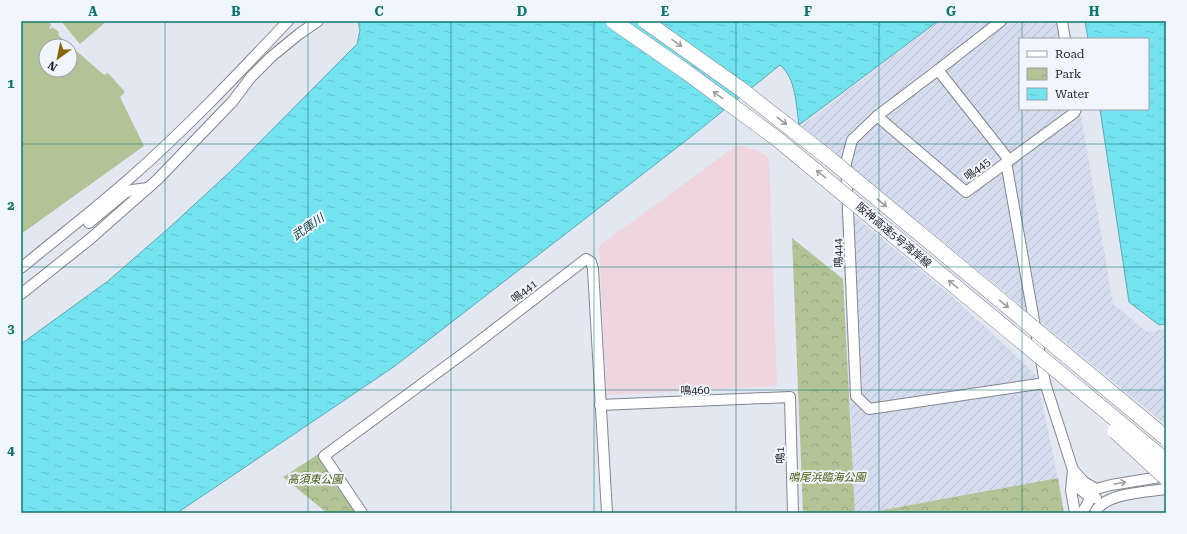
<svg xmlns="http://www.w3.org/2000/svg" width="1187" height="534" viewBox="0 0 1187 534" font-family="'Roboto Serif','Noto Sans JP',serif">
	<defs>
		<pattern id="industrial-furrows" width="10" height="10" patternUnits="userSpaceOnUse"><rect width="10" height="10" fill="#d5dced"/><path d="M-1 1l2-2M0 10L10 0M9 11l2-2" fill="none" stroke="#b7bdcb"/></pattern>
		<pattern id="park-crowns" width="20" height="18" patternUnits="userSpaceOnUse"><rect width="20" height="18" fill="#b2c396"/><path d="M2 6a3 3 0 1 1 6 0M12 15a3 3 0 1 1 6 0" fill="none" stroke="#99a781"/></pattern>
		<pattern id="water-ripples" width="26" height="14" patternUnits="userSpaceOnUse"><rect width="26" height="14" fill="#73e3f0"/><path d="M2 4q2-2 4 0t4 0M15 11q2-2 4 0t4 0" fill="none" stroke="#63c3ce"/></pattern>
	</defs>
	<rect width="100%" height="100%" fill="#e3e7f2"/>
	<polygon fill="#efd6de" points="737,145 757,150 769,158 777,386 607,395 599,246"/>
	<g fill="url(#industrial-furrows)">
		<polygon points="939,21 1065,21 1068,39 1020,39 1020,109 1080,109 1113,304 1147,332 1166,329 1166,425 802,126"/>
		<polygon points="841,205 954,298 1036,375 1058,478 867,513 855,513"/>
	</g>
	<g fill="#b2c396" fill-rule="evenodd">
		<path d="M21 21H46L51 24 49 29H51L52 27 59 32 58 35 104 75 108 73 125 92 120 97 144 146 21 234ZM46 46H70V70H46Z"/>
		<polygon points="61,21 107,21 80,44"/>
	</g>
	<g fill="url(#park-crowns)">
		<polygon points="792,238 843,279 855,513 803,513"/>
		<polygon points="320,453 357,513 327,513 283,477"/>
		<polygon points="1058,478 1064,513 867,513"/>
	</g>
	<g fill="url(#water-ripples)" stroke="#5baab4">
		<path d="M358 21H938L799 125C796 105 796 78 780 65L688 139 395 366 177 513H21V344L108 281 170 227 233 169 357 44 360 30Z"/>
		<polygon points="1085,21 1166,21 1166,324 1159,325 1129,302 1100,109 1148,109 1148,39 1088,39"/>
	</g>
	<g fill="none" stroke-linecap="round" stroke-linejoin="round">
		<g stroke="#82868f" stroke-width="12">
			<g id="minor">
				<polyline points="1062,21 1065,39"/>
				<polyline points="938,70 1001,21"/>
				<polyline points="877,116 966,192 1074,113 1076,109"/>
				<polyline points="1009,160 938,70 877,116 852,140 846,163 856,396 869,409 1045,383"/>
				<polyline points="1006,162 1045,383 1073,470 1071,490 1075,513"/>
				<polyline points="89,223 125,193 132,190 148,188"/>
				<path d="M21 268C57 238 94 210 129 179 185 130 237 75 288 21"/>
				<polyline points="21,294 90,239 158,179 233,101 251,77 271,57 299,34 318,21"/>
				<polyline points="600,405 790,397 793,513"/>
				<polyline points="1073,470 1084,482 1096,489"/>
				<polyline points="1072,483 1090,497 1096,498"/>
				<polyline points="362,513 324,456 468,350 586,259 591,262 593,269 607,513"/>
				<polyline points="1082,513 1096,489 1111,485 1166,476"/>
				<path d="M1095 513C1103 493 1146 492 1166 489"/>
			</g>
		</g>
		<use href="#minor" stroke="#fff" stroke-width="10"/>
		<g stroke="#82868f" stroke-width="16" stroke-linecap="butt">
			<g id="highway-bridge">
				<polyline points="613,21 685,71 776,138 1166,461"/>
				<polyline points="645,21 742,90 830,159 1166,438"/>
				<polyline points="1115,431 1166,478"/>
			</g>
		</g>
		<use href="#highway-bridge" stroke="#fff" stroke-width="15"/>
	</g>
	<defs><path id="oneway-shaft" d="M-6 0H5M1.5-3L5.5 0L1.5 3" fill="none" stroke-width="1.6" stroke-linecap="round" stroke-linejoin="round"/></defs>
	<g stroke="#9c9d9f">
		<use href="#oneway-shaft" transform="translate(677 43) rotate(35)"/>
		<use href="#oneway-shaft" transform="translate(718 95) rotate(-144)"/>
		<use href="#oneway-shaft" transform="translate(782 121) rotate(37)"/>
		<use href="#oneway-shaft" transform="translate(821 174) rotate(-141)"/>
		<use href="#oneway-shaft" transform="translate(882 203) rotate(40)"/>
		<use href="#oneway-shaft" transform="translate(953 284) rotate(-140)"/>
		<use href="#oneway-shaft" transform="translate(1004 304) rotate(40)"/>
		<use href="#oneway-shaft" transform="translate(1120 483) rotate(-9)"/>
	</g>
	<path fill="none" stroke="#0f766e" stroke-width="1" stroke-opacity="0.55" d="M165 21V513M308 21V513M451 21V513M594 21V513M736 21V513M879 21V513M1022 21V39M1022 109V513M21 144H1166M21 267H1166M21 390H1166"/>
	<g text-anchor="middle" stroke-width="4" stroke-linejoin="round" paint-order="stroke">
		<g font-size="11" fill="#242529" stroke="#f1f5fd">
			<text transform="translate(977 169) rotate(-37)" y="4">鳴445</text>
			<text transform="translate(894 235) rotate(40)" y="4">阪神高速5号湾岸線</text>
			<text transform="translate(838 253) rotate(-92)" y="4">鳴444</text>
			<text transform="translate(524 291) rotate(-38)" y="4">鳴441</text>
			<text transform="translate(695 390) rotate(-2)" y="4">鳴460</text>
			<text transform="translate(780 455) rotate(-91)" y="4">鳴1</text>
		</g>
		<g font-size="11" font-style="italic" fill="#475e0b" stroke="#f1f5fd">
			<text x="827" y="481">鳴尾浜臨海公園</text>
			<text x="315" y="483">高須東公園</text>
		</g>
		<g font-size="12" font-style="italic" fill="#104449" stroke="#f1f5fd">
			<text transform="translate(308 227) rotate(-35)" y="4">武庫川</text>
		</g>
	</g>
	<rect width="1187" height="534" fill="none" stroke="#f1f5fd" stroke-width="44"/>
	<rect x="1019" y="38" width="130" height="72" fill="#f1f5fd" stroke="#9fa2a8"/>
	<rect x="1027" y="51" width="20" height="6" fill="#ffffff" stroke="#9fa2a8"/>
	<text x="1055" y="58" font-size="12" fill="#242529">Road</text>
	<rect x="1027" y="68" width="20" height="12" fill="url(#park-crowns)" stroke="#9fa2a8"/>
	<text x="1055" y="78" font-size="12" fill="#242529">Park</text>
	<rect x="1027" y="88" width="20" height="12" fill="url(#water-ripples)" stroke="#9fa2a8"/>
	<text x="1055" y="98" font-size="12" fill="#242529">Water</text>
	<g transform="translate(58 58) rotate(213)"><circle r="19" fill="#f1f5fd" stroke="#9fa2a8"/>
	<path d="M0-3L7 15L0 10L-7 15Z" fill="#896604"/>
	<text y="-6" font-size="11" font-weight="bold" text-anchor="middle" fill="#242529">N</text>
	</g>
	<rect x="22" y="22" width="1143" height="490" fill="none" stroke="#0f766e" stroke-width="1.5"/>
	<g font-size="13" text-anchor="middle" font-weight="bold" fill="#0f766e">
		<text x="93" y="16">A</text>
		<text x="236" y="16">B</text>
		<text x="379" y="16">C</text>
		<text x="522" y="16">D</text>
		<text x="665" y="16">E</text>
		<text x="808" y="16">F</text>
		<text x="951" y="16">G</text>
		<text x="1094" y="16">H</text>
		<text x="11" y="88">1</text>
		<text x="11" y="210">2</text>
		<text x="11" y="333">3</text>
		<text x="11" y="455">4</text>
	</g>
</svg>
